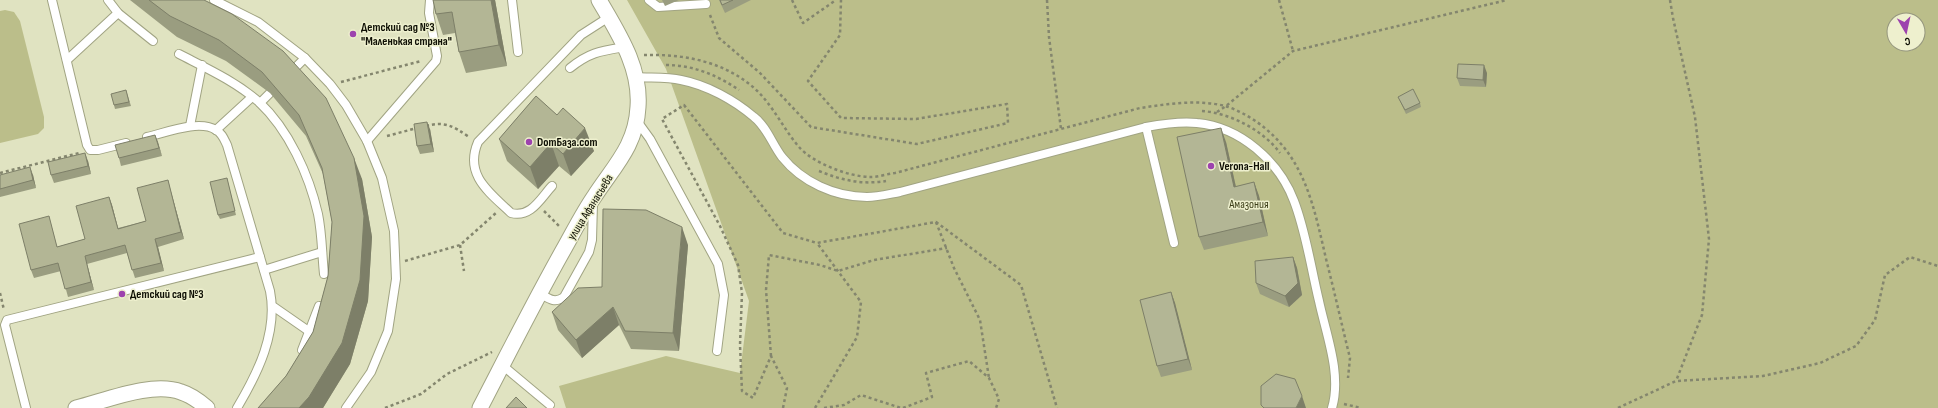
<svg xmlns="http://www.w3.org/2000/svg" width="1938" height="408" viewBox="0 0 1938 408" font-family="'Sofia Sans Condensed',sans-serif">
	<rect width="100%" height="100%" fill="#e0e3c1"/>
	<g fill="#bbbe8a" fill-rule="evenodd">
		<path d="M627 0H1938V408H566L559 386 666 356 740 373 749 301 666 69ZM1894 20H1918V44H1894Z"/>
		<polygon points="5,10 14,12 20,21 44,117 44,128 38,134 0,143 0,11"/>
	</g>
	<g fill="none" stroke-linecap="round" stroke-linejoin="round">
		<g stroke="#a1a483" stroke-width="10">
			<g id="lane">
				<polyline points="52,0 87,145 90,150 98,150 126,143"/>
				<polyline points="108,0 118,13 153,41"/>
				<polyline points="214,0 258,22 305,58 330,84 346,105 367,141 382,178 394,231 396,279 388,331 371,372 346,408"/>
				<polyline points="512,0 518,52"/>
				<polyline points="649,0 658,7 706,4"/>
				<path d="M179 54C206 68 235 81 259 102 289 130 309 175 318 214 322 233 322 255 324 274"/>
				<polyline points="67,60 118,13"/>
				<path d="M570 68C590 52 601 51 625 47"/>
				<polyline points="291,72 305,58"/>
				<path d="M636 77C651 78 667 77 681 80 707 85 734 100 754 117 767 127 772 144 782 157 802 182 835 197 867 197 878 197 889 194 900 192L1146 127C1162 124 1180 121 1197 123 1240 127 1279 161 1294 201 1306 232 1311 268 1319 301 1326 334 1342 374 1332 408"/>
				<polyline points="260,103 270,93"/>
				<polyline points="637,121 650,139 718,264 724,295 717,351"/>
				<polyline points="190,126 202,65"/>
				<polyline points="1146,127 1174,243"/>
				<polyline points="216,130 252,97"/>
				<path d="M147 137C165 133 199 119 216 130 222 133 224 139 227 145L270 291C278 332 258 373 237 408"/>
				<polyline points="367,141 436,61 437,56 429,13 430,0"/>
				<path d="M552 186C540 199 531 218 511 213 489 192 464 175 478 142L581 35 609 17"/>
				<polyline points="264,270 322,252"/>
				<path d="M539 293C548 298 554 304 564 297L589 252 592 240 593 203"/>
				<polyline points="274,307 310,332"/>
				<polyline points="302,350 319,306"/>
				<polyline points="502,365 550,405"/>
				<polyline points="26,408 5,325 7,320 260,257"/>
			</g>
		</g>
		<g stroke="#a1a483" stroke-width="17">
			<g id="street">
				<path d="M76 408C105 401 152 381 181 392 191 395 199 401 207 408"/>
				<path d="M480 408C508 354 535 300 565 247 574 231 583 213 594 197 614 166 636 146 638 107 641 67 618 33 599 0"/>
			</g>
		</g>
		<g stroke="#84866e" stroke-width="2.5" stroke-dasharray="3 3" stroke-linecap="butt">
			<polyline points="792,0 803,23 836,0"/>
			<polyline points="1047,0 1049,37 1061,129"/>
			<polyline points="1279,0 1293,51"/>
			<polyline points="1670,0 1673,18 1695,117 1709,239 1702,315 1676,381"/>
			<polyline points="710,15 719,38 760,73 811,127 917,144 1008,123 1007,104 916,119 841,118 808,81 840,35 841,0"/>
			<path d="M644 55C680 54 718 60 748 83 771 100 781 126 799 147 813 163 849 177 871 177 878 177 887 174 895 173L1140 108C1168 104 1197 99 1225 106 1236 109 1248 116 1257 122 1306 157 1314 208 1327 263 1335 294 1342 326 1350 358L1348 378"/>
			<path d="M666 65C693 65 717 75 739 90"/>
			<polyline points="341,82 421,61"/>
			<path d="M1202 111C1230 113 1263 130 1280 153"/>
			<polyline points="1217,112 1226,106 1293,51 1507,0"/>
			<path d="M426 126C445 121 453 126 469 137"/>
			<polyline points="387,136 417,128"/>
			<path d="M819 171C841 180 862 185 886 181"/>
			<polyline points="0,173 79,153"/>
			<polyline points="544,211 560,227"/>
			<polyline points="936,222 954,268 980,320 989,378"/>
			<polyline points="460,245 464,271"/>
			<polyline points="405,261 460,245 496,213"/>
			<polyline points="0,293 4,310"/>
			<polyline points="771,356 766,290 769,255 820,265 838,271 874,260 947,248"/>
			<polyline points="1344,404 1361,408"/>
			<polyline points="385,408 421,394 447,374 492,352"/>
			<polyline points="783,408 787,388 771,356 753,398 742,391 740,345 742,293 738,265 720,226 662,119 684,105 783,233 817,243 936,222 1021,285 1057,408"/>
			<polyline points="815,408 857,337 861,302 817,243"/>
			<polyline points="824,408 844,405 861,395 901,408"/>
			<polyline points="903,408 932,397 926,373 969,361 989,378 999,399 996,408"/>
			<polyline points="1618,408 1676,381 1763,376 1820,363 1856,346 1875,320 1885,275 1910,257 1938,266"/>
		</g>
		<use href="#lane" stroke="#fff" stroke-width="8"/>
		<use href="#street" stroke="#fff" stroke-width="15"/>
	</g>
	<g fill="#9a9d80">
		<polygon points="130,0 204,0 362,179 372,237 368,301 350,364 323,408 258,408 286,376 313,332 328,276 332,222 323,174 306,136 270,93 226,61 177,37"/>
		<polygon points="433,0 495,0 507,66 466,73 459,52 455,33 443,35 436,14"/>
		<polygon points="662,0 679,0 665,6"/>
		<polygon points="719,0 751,0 725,13"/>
		<polygon points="1487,73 1486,87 1460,86 1457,78"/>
		<polygon points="126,90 131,106 115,109 114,105"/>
		<polygon points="536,96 594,151 571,176 559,166 538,189 507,161 499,139"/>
		<polygon points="1398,97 1420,103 1421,107 1406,114"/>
		<polygon points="430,129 434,152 420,154 417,146"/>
		<polygon points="155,135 162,156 121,166 119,158"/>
		<polygon points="1226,142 1236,187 1254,182 1259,196 1268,236 1204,250 1199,237"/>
		<polygon points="88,161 91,174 54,183 51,175"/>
		<polygon points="0,175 33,175 36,188 0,197"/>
		<polygon points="227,178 236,215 220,219 218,215"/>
		<polygon points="168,180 170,188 184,239 158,247 164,271 135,278 127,253 87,264 94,290 68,297 61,271 34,278 31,270 49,216 51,224 57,247 85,239 109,197 112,205 118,228 146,221"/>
		<polygon points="688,245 679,351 631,349 619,325 582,358 558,330 552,312"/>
		<polygon points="1293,257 1297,268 1302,295 1289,307 1260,294 1256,283"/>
		<polygon points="1171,292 1175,303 1192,370 1161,377 1157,366"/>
	</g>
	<g fill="#7d7f68">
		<polygon points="491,0 495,0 507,66 499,45"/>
		<polygon points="1484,65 1487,73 1486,87 1483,80"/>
		<polygon points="427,122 430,129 434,152 431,144"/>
		<polygon points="585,128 594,151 571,176 563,154"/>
		<polygon points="1221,128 1226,142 1239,201 1234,187"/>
		<polygon points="155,135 158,142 162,156 159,148"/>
		<polygon points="551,143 559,166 538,189 530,167"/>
		<polygon points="85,153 88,161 91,174 88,166"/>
		<polygon points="354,158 362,179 372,237 368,301 350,364 323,408 299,408"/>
		<polygon points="30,167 33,175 36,188 33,180"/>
		<polygon points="168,180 170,188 184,239 181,232"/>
		<polygon points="1254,182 1259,196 1268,236 1263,222"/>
		<polygon points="109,197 112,205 120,236 118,229"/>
		<polygon points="682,227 688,245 679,351 673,333"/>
		<polygon points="155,239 158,247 164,271 161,263"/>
		<polygon points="85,256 87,264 94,290 91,282"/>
		<polygon points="1293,257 1297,268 1302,295 1289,307 1285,296"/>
		<polygon points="1171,292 1175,303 1192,370 1188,359"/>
		<polygon points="613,307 619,325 582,358 576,340"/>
		<polygon points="1302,396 1306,408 1296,408"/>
	</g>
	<g fill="#b3b695" stroke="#7d7f68">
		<polygon points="149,0 204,0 232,14 283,51 326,98 354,158 364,216 360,280 342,343 309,397 299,408 258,408 286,376 313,332 328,276 332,222 322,168 299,115 262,72 219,40 170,16"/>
		<polygon points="433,0 491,0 499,45 459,52 452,12 436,14"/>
		<polygon points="720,0 733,0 722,5"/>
		<polygon points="1458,64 1484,65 1483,80 1457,78"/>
		<polygon points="1413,89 1420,103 1405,110 1398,97"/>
		<polygon points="126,90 129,102 114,105 111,94"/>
		<polygon points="536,96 557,115 563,108 585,128 563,154 551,143 530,167 499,139"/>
		<polygon points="427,122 431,144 417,146 414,124"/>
		<polygon points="1221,128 1234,187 1254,182 1263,222 1199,237 1177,137"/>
		<polygon points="155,135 159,148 119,158 115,145"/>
		<polygon points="85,153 88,166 51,175 48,162"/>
		<polygon points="30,167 33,180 0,189 0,175"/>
		<polygon points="227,178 235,211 218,215 210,182"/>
		<polygon points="168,180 181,232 155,239 161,263 132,270 125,245 85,256 91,282 65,289 58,263 31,270 19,224 49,216 57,247 85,239 76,206 109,197 118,229 146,221 137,188"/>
		<polygon points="603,209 646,210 682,227 673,333 625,331 613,307 576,340 552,312 578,288 602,287"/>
		<polygon points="1293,257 1298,283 1285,296 1256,283 1255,261"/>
		<polygon points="1171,292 1188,359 1157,366 1140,300"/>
		<polygon points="1276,374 1295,379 1302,396 1296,408 1264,408 1261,405 1261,386"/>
		<polygon points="516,397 527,408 506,408"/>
	</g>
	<g fill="#9d43ae" stroke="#eef0ce" stroke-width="1.5">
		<circle cx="353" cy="34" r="4"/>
		<circle cx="529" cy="142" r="4"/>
		<circle cx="1211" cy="166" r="4"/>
		<circle cx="122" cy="294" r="4"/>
	</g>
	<g text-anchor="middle" stroke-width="3" stroke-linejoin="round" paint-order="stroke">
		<g font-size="12" font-weight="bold" fill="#0f1005" stroke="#eef0ce" text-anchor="start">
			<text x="361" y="31">Детский сад №3<tspan x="361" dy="14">"Маленькая страна"</tspan></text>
			<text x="537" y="146">DomБаза.com</text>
			<text x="1219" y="170">Verona-Hall</text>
			<text x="130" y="298">Детский сад №3</text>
		</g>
		<g font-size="12" fill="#3d3f19" stroke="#eef0ce">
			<text x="1249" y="208">Амазония</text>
		</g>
		<g font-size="12" fill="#0f1005" stroke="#eef0ce">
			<text transform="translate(590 207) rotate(-58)" y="4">улица Афанасьева</text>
		</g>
	</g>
	<g transform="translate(1906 32) rotate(171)"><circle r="19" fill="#eef0ce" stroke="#95967e"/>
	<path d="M0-3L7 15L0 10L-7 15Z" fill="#9d43ae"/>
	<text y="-6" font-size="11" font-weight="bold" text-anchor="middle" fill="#0f1005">С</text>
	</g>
</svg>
